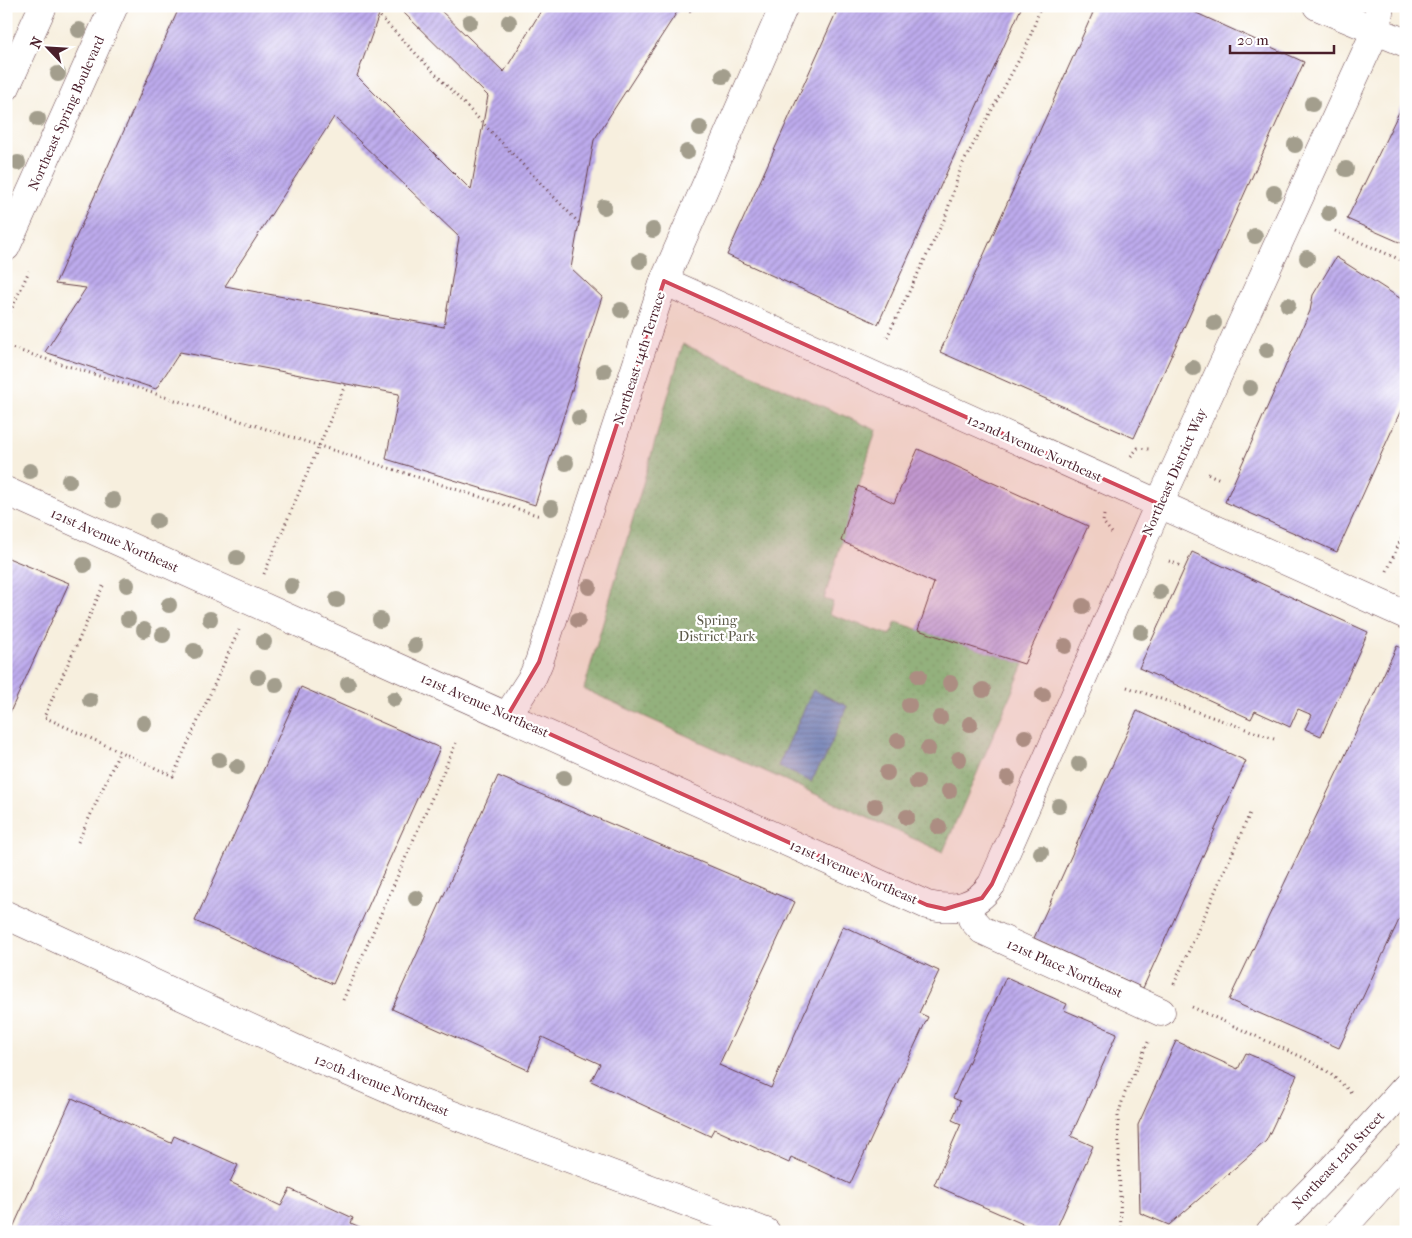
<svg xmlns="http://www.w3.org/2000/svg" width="1412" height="1238" viewBox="0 0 1412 1238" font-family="'IM FELL French Canon',serif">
	<defs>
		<pattern id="park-dots" width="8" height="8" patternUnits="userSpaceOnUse" patternTransform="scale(1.25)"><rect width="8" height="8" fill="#84cb86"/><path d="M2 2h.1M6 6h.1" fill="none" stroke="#74ae74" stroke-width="1.8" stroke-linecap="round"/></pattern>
		<pattern id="water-rules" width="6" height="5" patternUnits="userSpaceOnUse" patternTransform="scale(1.25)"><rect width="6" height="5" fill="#6a9ed6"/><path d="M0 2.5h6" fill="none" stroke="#5980ae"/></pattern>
		<pattern id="building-hatch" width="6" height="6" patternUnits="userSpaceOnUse" patternTransform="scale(1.25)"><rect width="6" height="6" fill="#bdabed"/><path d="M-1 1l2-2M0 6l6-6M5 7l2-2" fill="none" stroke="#9c8bc0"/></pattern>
	</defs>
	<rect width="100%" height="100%" fill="#fff"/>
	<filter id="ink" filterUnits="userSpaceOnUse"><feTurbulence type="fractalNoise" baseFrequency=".02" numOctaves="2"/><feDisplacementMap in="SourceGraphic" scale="10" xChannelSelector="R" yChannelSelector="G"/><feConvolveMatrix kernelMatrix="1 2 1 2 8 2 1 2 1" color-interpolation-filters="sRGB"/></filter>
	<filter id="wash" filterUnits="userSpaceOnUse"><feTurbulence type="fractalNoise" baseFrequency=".0096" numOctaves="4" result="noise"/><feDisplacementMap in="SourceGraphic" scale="20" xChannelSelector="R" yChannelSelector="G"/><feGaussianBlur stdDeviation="1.12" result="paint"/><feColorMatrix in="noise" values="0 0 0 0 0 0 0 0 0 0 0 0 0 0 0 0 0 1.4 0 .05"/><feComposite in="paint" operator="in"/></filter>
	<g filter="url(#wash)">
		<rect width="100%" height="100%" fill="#f7efde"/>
		<polygon fill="url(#park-dots)" stroke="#677558" points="683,344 876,430 824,599 833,602 829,614 890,635 896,622 1024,664 943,852 584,689"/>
		<polygon fill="url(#water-rules)" stroke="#5a5e80" points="813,690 847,706 823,763 821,763 811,782 778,766"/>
		<g id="blocks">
			<g fill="url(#building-hatch)" fill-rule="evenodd">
				<path d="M180 6H382L357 76 471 190 488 96 397 6H436L504 72 544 6H681L594 140 571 268 602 297 535 505 386 459 399 394 180 352 156 389 45 352 86 288 55 284ZM334 117 459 237 444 327 225 286Z"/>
				<polygon points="685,6 693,6 690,12"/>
				<polygon points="839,6 1022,6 878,324 727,255"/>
				<polygon points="1096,6 1181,6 1304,62 1134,438 940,352"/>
				<polygon points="1406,98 1406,245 1347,219"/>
				<polygon points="1336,257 1406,302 1406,399 1337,552 1225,502 1310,311 1313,295"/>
				<polygon points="918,449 1088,526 1024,664 918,630 934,583 841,541 858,486 894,503"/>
				<polygon points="1192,552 1368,632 1321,736 1305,729 1312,715 1298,709 1290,727 1255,711 1251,719 1139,668"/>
				<polygon points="6,557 69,583 6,721"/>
				<polygon points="1397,646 1406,650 1406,905 1339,1048 1229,1000"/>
				<polygon points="301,687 440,748 333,984 195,921"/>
				<polygon points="1137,711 1246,761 1143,988 1034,938"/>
				<polygon points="498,776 795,902 719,1065 771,1088 843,926 939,971 919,1013 928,1017 850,1184 791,1157 789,1163 714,1129 710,1136 591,1081 600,1064 542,1037 528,1070 392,1009"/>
				<polygon points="1006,977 1067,1004 1064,1010 1117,1033 1071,1136 1093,1146 1055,1232 1041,1232 934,1185 961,1124 952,1120 960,1101 953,1098"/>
				<polygon points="1176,1041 1238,1069 1246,1053 1297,1075 1266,1141 1169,1225 1140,1213 1138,1125"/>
				<polygon points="72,1098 171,1143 174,1136 238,1165 230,1182 281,1206 290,1189 353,1218 351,1223 370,1232 11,1232"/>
			</g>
		</g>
	</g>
	<g filter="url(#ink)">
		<use href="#blocks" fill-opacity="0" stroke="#643e46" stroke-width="1"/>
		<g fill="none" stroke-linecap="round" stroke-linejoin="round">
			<g stroke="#643e46" stroke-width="29">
				<g id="minor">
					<polyline points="1317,6 1406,43"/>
					<polyline points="6,87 43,6"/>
					<polyline points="6,247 114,6"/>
					<polyline points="664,281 1406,615"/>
					<path d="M6 491 927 905C955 911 975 908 992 884L1159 504 1376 30 1380 6"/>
					<polyline points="508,715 533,676 539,662 664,281 784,6"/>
					<polyline points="6,915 298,1050 413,1100 766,1232"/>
					<polyline points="972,919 982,930 1161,1012"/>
				</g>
			</g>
			<g stroke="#643e46" stroke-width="29">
				<g id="major">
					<polyline points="1270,1232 1334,1167 1406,1087"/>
					<polyline points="1339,1232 1406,1158"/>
				</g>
			</g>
			<g stroke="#643e46" stroke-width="3" stroke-dasharray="1 4" stroke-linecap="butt">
				<polyline points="370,6 579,223"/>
				<polyline points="1335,231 1401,260 1406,264"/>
				<polyline points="6,321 29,271"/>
				<polyline points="887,337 945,218 961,167 1027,45 1041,6"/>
				<polyline points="8,347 540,516"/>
				<polyline points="1131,456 1138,448 1149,449"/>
				<polyline points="1208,474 1220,479"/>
				<polyline points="1104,515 1103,522 1112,533"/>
				<polyline points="1169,561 1181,566"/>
				<polyline points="1387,571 1406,528"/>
				<polyline points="264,574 346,383"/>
				<polyline points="103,586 44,717 173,776 239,630"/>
				<polyline points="1127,687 1274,739"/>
				<polyline points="78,842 120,751"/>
				<polyline points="1174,984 1251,811"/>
				<polyline points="343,1000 456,743"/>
				<polyline points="1192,1007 1304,1058 1327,1071 1351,1092"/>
				<polyline points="1121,1232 1118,1116 1124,1095 1149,1040"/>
			</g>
			<use href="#minor" stroke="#fff" stroke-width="28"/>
			<use href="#major" stroke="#fff" stroke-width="28"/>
		</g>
		<g fill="#a39e8d">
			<circle cx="470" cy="22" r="8"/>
			<circle cx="509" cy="22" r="8"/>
			<circle cx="79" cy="30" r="8"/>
			<circle cx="58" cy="74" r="8"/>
			<circle cx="723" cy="76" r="8"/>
			<circle cx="1312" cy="104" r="8"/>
			<circle cx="38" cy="119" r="8"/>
			<circle cx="700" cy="128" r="8"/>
			<circle cx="1295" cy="145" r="8"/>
			<circle cx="687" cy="152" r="8"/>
			<circle cx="18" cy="163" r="8"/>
			<circle cx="1346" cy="169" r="8"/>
			<circle cx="1274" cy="193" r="8"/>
			<circle cx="604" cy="207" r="8"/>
			<circle cx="1329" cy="213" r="8"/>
			<circle cx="653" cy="230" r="8"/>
			<circle cx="1255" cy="236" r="8"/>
			<circle cx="1307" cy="258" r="8"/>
			<circle cx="640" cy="261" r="8"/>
			<circle cx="1288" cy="305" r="8"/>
			<circle cx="621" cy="310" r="8"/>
			<circle cx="1214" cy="323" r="8"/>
			<circle cx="1267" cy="350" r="8"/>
			<circle cx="1193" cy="368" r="8"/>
			<circle cx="604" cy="371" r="8"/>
			<circle cx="1250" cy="388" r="8"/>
			<circle cx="579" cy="418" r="8"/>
			<circle cx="566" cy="463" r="8"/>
			<circle cx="30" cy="471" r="8"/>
			<circle cx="69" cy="481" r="8"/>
			<circle cx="113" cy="500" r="8"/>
			<circle cx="551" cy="508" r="8"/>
			<circle cx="157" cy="521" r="8"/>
			<circle cx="237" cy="558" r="8"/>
			<circle cx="84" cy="565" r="8"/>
			<circle cx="127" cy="585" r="8"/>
			<circle cx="291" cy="586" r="8"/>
			<circle cx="589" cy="587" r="8"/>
			<circle cx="1160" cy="592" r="8"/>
			<circle cx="337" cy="600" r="8"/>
			<circle cx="169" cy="605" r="8"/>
			<circle cx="1083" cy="606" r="8"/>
			<circle cx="128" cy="619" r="8"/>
			<circle cx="210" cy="619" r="8"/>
			<circle cx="380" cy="620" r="8"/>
			<circle cx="578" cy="620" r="8"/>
			<circle cx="144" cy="630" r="8"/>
			<circle cx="1141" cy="632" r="8"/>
			<circle cx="163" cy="635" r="8"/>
			<circle cx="264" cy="642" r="8"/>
			<circle cx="415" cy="645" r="8"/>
			<circle cx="1065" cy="646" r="8"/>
			<circle cx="194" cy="651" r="8"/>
			<circle cx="919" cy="676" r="8"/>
			<circle cx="258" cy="677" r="8"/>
			<circle cx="950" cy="683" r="8"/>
			<circle cx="348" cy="684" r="8"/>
			<circle cx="276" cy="685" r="8"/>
			<circle cx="983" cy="690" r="8"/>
			<circle cx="1043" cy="695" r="8"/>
			<circle cx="394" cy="699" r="8"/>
			<circle cx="90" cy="700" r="8"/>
			<circle cx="909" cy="705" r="8"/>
			<circle cx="940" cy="718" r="8"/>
			<circle cx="144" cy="723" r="8"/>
			<circle cx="970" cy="724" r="8"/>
			<circle cx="1025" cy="737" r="8"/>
			<circle cx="898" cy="741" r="8"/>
			<circle cx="928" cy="749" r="8"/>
			<circle cx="959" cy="759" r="8"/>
			<circle cx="219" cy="760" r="8"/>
			<circle cx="1079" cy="764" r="8"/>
			<circle cx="237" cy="767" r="8"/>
			<circle cx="887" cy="773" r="8"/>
			<circle cx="564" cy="778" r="8"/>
			<circle cx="1008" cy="778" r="8"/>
			<circle cx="917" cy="782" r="8"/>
			<circle cx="949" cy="791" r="8"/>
			<circle cx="875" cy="806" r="8"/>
			<circle cx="1059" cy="806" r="8"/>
			<circle cx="907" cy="817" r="8"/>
			<circle cx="939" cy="827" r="8"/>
			<circle cx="1041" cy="853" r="8"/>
			<circle cx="416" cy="898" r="8"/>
		</g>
	</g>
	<path fill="#d1495b" fill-opacity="0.2" stroke="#d1495b" stroke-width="4" stroke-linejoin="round" d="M664 281 1159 504 992 884 982 898 945 909 927 905 508 715 539 662Z"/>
	<g text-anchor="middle" stroke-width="4.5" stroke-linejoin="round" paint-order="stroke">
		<g font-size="14" fill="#4a1f2b" stroke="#fff">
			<text transform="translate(66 113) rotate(-66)" y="5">Northeast Spring Boulevard</text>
			<text transform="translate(639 358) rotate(-72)" y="5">Northeast 14th Terrace</text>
			<text transform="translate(1035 448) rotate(24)" y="5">122nd Avenue Northeast</text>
			<text transform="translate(1174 472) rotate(-66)" y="5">Northeast District Way</text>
			<text transform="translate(115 540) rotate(24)" y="5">121st Avenue Northeast</text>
			<text transform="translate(485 705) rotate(24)" y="5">121st Avenue Northeast</text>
			<text transform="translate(854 872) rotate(24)" y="5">121st Avenue Northeast</text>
			<text transform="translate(1065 968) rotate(24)" y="5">121st Place Northeast</text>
			<text transform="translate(382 1085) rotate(22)" y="5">120th Avenue Northeast</text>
			<text transform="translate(1338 1160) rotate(-47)" y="5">Northeast 12th Street</text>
		</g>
		<g font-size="14" fill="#5e5b4b" stroke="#fff">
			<text x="717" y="625">Spring<tspan x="717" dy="16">District Park</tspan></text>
		</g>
	</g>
	<rect width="1412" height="1238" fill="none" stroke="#fff" stroke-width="25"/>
	<g transform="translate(48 48) rotate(295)" stroke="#ffffff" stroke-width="4" paint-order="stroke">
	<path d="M0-4L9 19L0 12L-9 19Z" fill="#4a1f2b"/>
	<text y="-8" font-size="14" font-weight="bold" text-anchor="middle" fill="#4a1f2b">N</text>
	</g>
	<path d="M1230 45v8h104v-8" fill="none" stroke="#4a1f2b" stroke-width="2.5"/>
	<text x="1237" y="45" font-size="15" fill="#4a1f2b" stroke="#ffffff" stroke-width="4" paint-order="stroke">20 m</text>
</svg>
